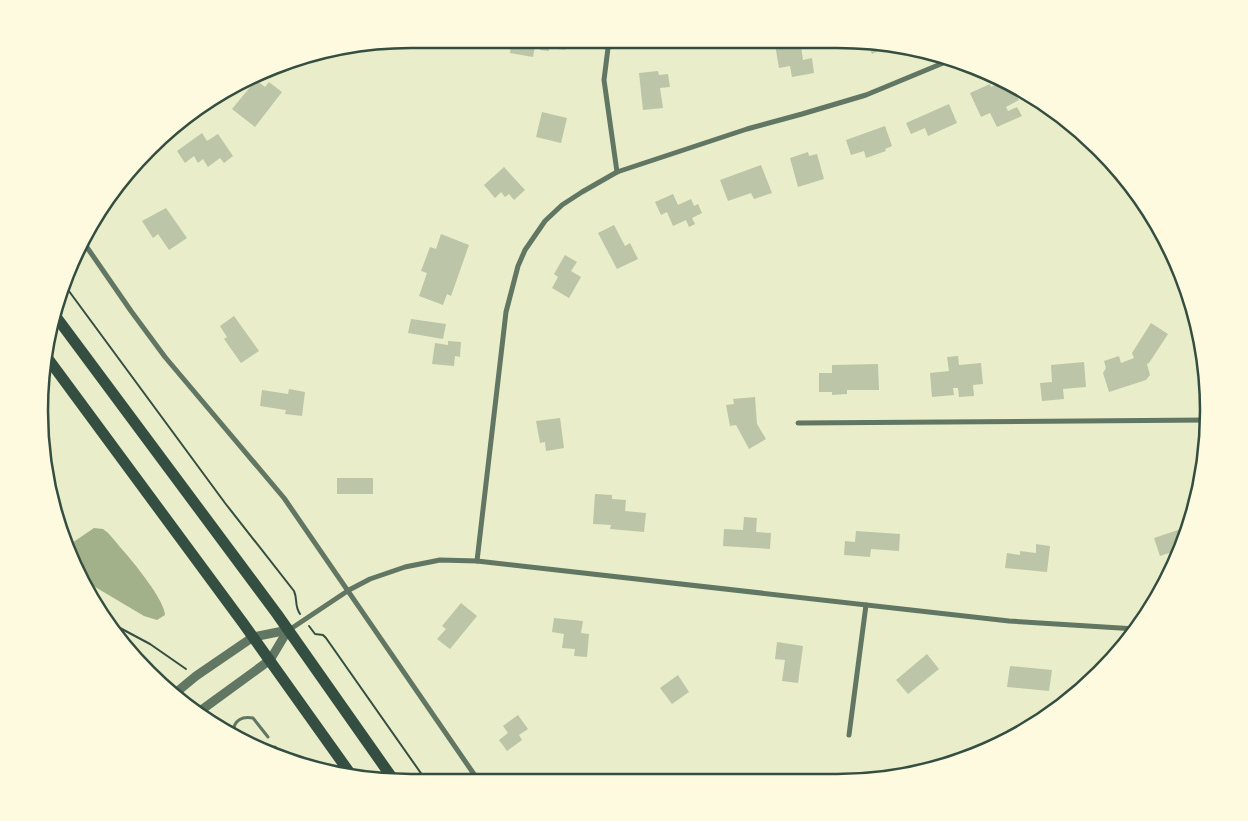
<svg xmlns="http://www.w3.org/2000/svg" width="1248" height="821" viewBox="0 0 1248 821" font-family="'PT Sans',sans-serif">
	<rect width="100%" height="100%" fill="#e9edc9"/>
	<path fill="#a3b18a" d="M94 528 103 529 108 533C122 549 164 596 165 615L157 620 144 616 85 581 69 545Z"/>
	<g fill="#bcc5a7">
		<polygon points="512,39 536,40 533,57 510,53"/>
		<polygon points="541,40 567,40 565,50 549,48 549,51 540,50"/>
		<polygon points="785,42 786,49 801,47 803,60 812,58 814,73 792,77 790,66 779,68 775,44"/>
		<polygon points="866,42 886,42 894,44 872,54"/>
		<polygon points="658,71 659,75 668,74 670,87 660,88 663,108 643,110 639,73"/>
		<polygon points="256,80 265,87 269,82 282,92 255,127 232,109"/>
		<polygon points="1006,80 1011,83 1019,100 1006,107 1008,111 1017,107 1022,116 997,127 990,113 981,117 970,93 990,84 991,87"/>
		<polygon points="949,104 957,123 928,136 925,128 911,134 906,123"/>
		<polygon points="542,112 567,118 561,143 536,137"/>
		<polygon points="885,126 892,146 885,149 886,151 866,158 864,151 851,155 846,140"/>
		<polygon points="202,133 207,141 218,134 233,156 224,163 220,158 208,167 203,159 198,163 194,156 185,163 177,151"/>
		<polygon points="808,152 809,156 817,154 824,179 798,187 790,158"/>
		<polygon points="761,165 772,193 754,199 751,193 728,201 720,180"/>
		<polygon points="504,167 525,190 514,200 509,194 505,197 501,192 495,198 484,185"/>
		<polygon points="673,194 678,205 691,199 694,206 698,204 702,213 692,218 695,224 689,227 686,220 673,226 667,212 661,215 655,202"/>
		<polygon points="166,208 187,238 169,250 158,234 153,238 142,221"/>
		<polygon points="614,225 625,246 630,243 638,259 617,269 598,233"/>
		<polygon points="441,234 469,245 451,296 447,294 443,305 419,296 427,273 421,271 430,247 436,249"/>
		<polygon points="565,255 577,262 571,271 581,277 569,298 552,288 558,277 554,274"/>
		<polygon points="234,316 259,351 241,363 224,339 227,337 220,326"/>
		<polygon points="411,319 446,324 443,339 408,333"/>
		<polygon points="1151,323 1168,334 1149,363 1147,364 1150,375 1146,380 1109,392 1103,373 1106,368 1104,361 1119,356 1121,363 1134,358 1132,353"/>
		<polygon points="448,341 461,342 460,357 455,356 454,366 432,364 435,343 448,345"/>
		<polygon points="958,356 959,365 981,363 983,384 973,385 974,396 959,397 958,388 953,388 954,395 932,397 930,373 949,371 947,357"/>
		<polygon points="1084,362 1086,387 1063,389 1064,399 1042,401 1040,383 1052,382 1051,365"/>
		<polygon points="878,364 879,390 847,390 847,394 832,395 832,392 819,392 819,373 832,373 832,365"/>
		<polygon points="289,389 305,392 302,416 285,414 286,410 260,406 262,390 288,394"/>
		<polygon points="755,397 757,424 766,439 749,449 736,425 730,426 726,405 734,404 733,399"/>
		<polygon points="560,418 564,448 546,451 545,442 540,443 536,421"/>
		<rect x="337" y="478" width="36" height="16"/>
		<polygon points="595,494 612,495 612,499 626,500 625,511 646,513 644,532 610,529 611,525 593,524"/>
		<polygon points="744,517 757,518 756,532 771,533 770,549 723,546 724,529 743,530"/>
		<polygon points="1190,526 1181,549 1160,556 1154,538"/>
		<polygon points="856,531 900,534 899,551 871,549 870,557 844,555 845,541 855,542"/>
		<polygon points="1036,544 1050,546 1047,572 1005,568 1007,553 1020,555 1020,551 1036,553"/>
		<polygon points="461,603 477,616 450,649 437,639 446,629 442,626"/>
		<polygon points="554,618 583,621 581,633 589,634 587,657 574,656 575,649 562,648 564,634 552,632"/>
		<polygon points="777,642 803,646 798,683 782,681 785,660 775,659"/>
		<polygon points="927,654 939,669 908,694 896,680"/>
		<polygon points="1010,666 1052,670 1049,691 1007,687"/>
		<polygon points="678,675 689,692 672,704 660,688"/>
		<polygon points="518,715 528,729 519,735 522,740 507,751 499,740 508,733 503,726"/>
	</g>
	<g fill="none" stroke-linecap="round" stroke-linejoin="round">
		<g stroke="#344e41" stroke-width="2">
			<path d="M63 283 225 503 294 591C298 600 294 605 300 614"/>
			<polyline points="100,613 120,628 150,644 186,669"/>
			<polyline points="309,626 315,634 323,635 326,638 425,779"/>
		</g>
		<g stroke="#617663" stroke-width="3">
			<path d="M233 732C234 720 242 716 253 718L268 737"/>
			<polyline points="275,747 282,758"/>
		</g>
		<g stroke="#617663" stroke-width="5">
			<polyline points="609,40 604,80 617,172"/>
			<polyline points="84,243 131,311 165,357 284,498 478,780"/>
			<polyline points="798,423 1207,420"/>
			<polyline points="477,561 506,312 518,266 525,250 545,221 562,205 582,192 617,172 747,129 802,114 866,95 948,61"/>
			<polyline points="289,630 349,590 370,579 405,567 440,560 477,561 1009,621 1136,629"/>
			<polyline points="849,735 866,605"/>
		</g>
		<g stroke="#617663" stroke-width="9">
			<polyline points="173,695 196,676 253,637 288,630"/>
			<polyline points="200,711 270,660 288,630"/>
		</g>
		<g stroke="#344e41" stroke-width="11">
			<polyline points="54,314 277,614 393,779"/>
			<polyline points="46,356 243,623 352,776"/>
		</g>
	</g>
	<path d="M0 0H1248V821H0ZM411 48H837A363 363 0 0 1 1200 411V411A363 363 0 0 1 837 774H411A363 363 0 0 1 48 411V411A363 363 0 0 1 411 48Z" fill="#fefae0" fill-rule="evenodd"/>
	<path fill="none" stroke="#344e41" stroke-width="2.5" d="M411 48H837A363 363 0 0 1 1200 411V411A363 363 0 0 1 837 774H411A363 363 0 0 1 48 411V411A363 363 0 0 1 411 48Z"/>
</svg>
